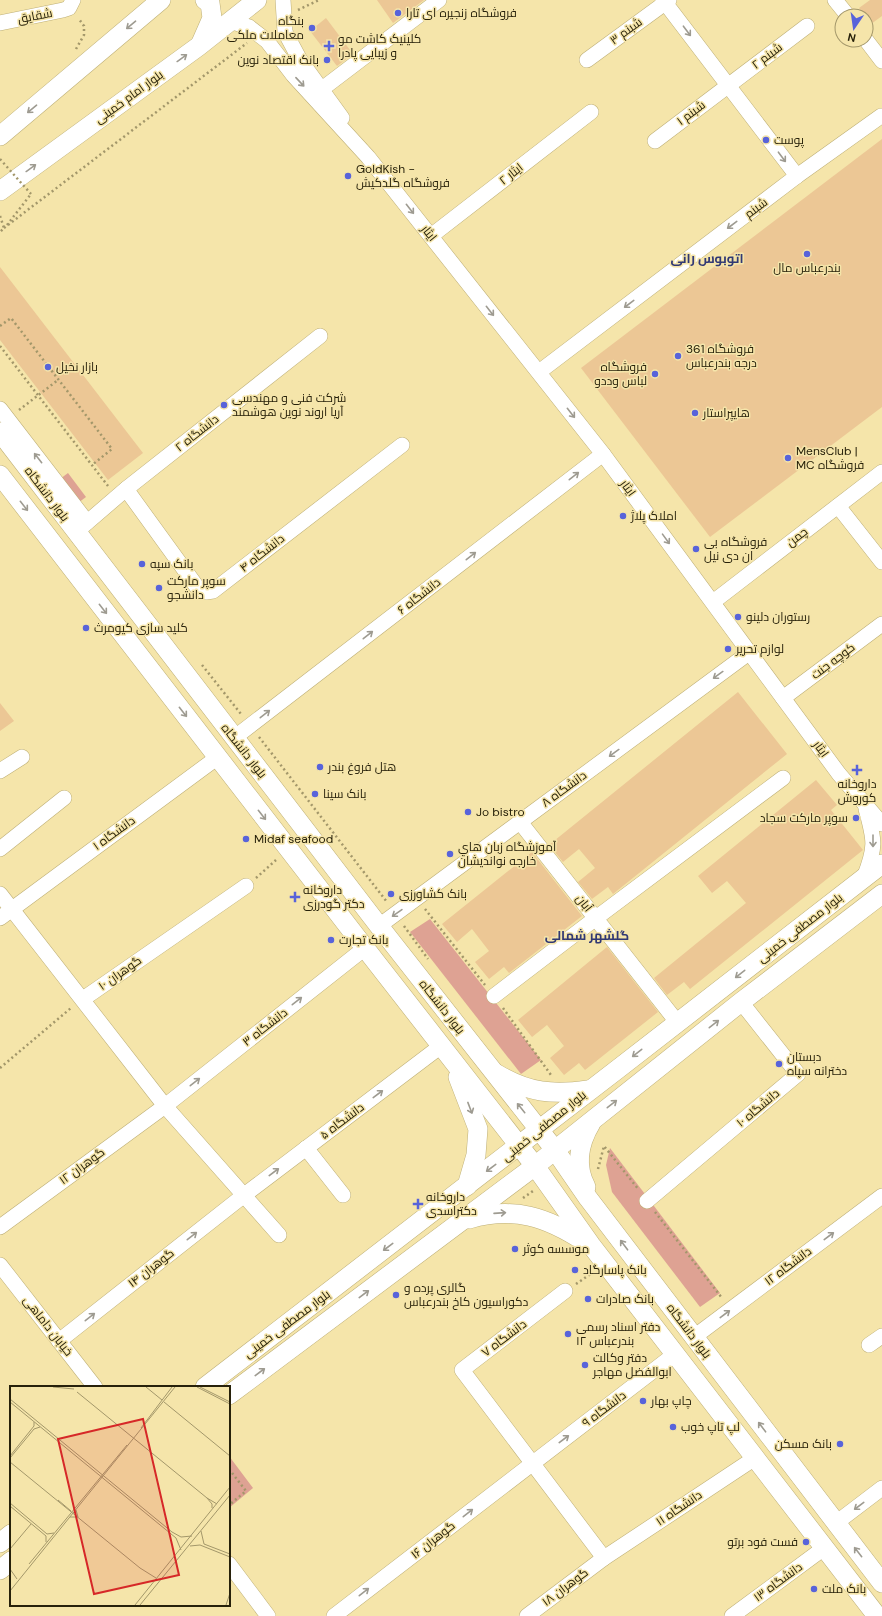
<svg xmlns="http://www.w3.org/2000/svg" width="882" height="1616" viewBox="0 0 882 1616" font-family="'DM Sans',Cairo,sans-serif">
	<rect width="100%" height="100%" fill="#f5e5aa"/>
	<g fill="#dea293">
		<polygon points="68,473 86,497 78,503 60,479"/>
		<polygon points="430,919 541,1060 521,1074 410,932"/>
		<polygon points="610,1148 720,1293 700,1307 612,1192 606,1165"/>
		<polygon points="229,1456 253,1488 229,1508"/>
	</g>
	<g fill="#ecc795">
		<polygon points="377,0 424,0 393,23"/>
		<polygon points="870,0 882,0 882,16 871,24 859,8"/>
		<polygon points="326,18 353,54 337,66 310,31"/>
		<polygon points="882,139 882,407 710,537 581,368"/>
		<polygon points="0,267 143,453 108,480 0,340"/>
		<polygon points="738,692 787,754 613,894 608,887 592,899 578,882 595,868 579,849 563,862 549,845"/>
		<polygon points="0,703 14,721 0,731"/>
		<polygon points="816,780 837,805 831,810 863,850 690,989 684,982 667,995 654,978 746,903 727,881 712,893 698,876"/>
		<polygon points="532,852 582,916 509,973 504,967 489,979 475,962 489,951 472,929 457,942 442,924"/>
		<polygon points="607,947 658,1012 585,1070 579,1063 564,1075 550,1058 564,1046 547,1025 532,1037 518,1020"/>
	</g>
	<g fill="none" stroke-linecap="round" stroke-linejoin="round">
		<g stroke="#beaf76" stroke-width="16">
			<g id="minor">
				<polyline points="283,0 285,32 300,60 342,118"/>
				<polyline points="663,0 797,176"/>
				<polyline points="835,0 848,16"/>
				<polyline points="230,21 249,27 267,41 293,75 368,157 603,454 839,774 882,824"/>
				<polyline points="0,23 63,10 69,8 73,0"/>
				<polyline points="866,40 882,61"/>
				<polyline points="587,60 669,0"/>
				<polyline points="322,89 439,0"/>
				<polyline points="655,141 807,26"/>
				<polyline points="431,236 591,112"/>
				<polyline points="539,372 797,176 881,116"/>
				<polyline points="0,409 87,522"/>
				<polyline points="126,489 197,587 206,592 213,591 402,445"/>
				<polyline points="838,506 882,562"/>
				<polyline points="76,532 126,489 320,336"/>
				<polyline points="713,602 882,472"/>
				<polyline points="783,698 882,624"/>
				<polyline points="234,738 603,454"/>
				<polyline points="0,771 22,757"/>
				<polyline points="520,822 677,1022"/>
				<polyline points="0,849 64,798"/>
				<path d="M864 878C876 847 875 841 866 809"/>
				<polyline points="0,894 165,1106 279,1235"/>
				<polyline points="0,918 218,757"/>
				<polyline points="379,926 750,652"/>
				<polyline points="494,996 596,918 783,778"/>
				<polyline points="83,999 246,886"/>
				<polyline points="306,1148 343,1195"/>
				<polyline points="647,1201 798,1074 741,1002"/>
				<polyline points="0,1227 165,1106 365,948"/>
				<polyline points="0,1265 95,1387"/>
				<polyline points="565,1291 462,1370 604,1558"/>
				<polyline points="694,1337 882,1196"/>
				<polyline points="59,1341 243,1196 441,1046"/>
				<polyline points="869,1345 882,1336"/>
				<polyline points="836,1523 882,1488"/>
				<polyline points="229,1564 268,1616"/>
				<polyline points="334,1616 675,1354"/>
				<polyline points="527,1616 604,1558 755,1458"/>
				<polyline points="732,1616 824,1548"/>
			</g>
		</g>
		<g stroke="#beaf76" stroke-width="20">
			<g id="major">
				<polyline points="201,43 212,18 210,3 205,0"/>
				<polyline points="0,136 161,0"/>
				<polyline points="0,191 199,46 257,0"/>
				<polyline points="0,432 379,926 555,1150 588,1198 882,1583"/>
				<polyline points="0,475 365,948 535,1166 591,1245 877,1616"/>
				<path d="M497 1074C529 1093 553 1095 588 1090"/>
				<polyline points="458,1077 478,1129 476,1155 467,1186"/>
				<path d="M586 1187C575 1166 579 1143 591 1123"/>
				<path d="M469 1219C514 1206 547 1217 585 1242"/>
				<path d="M205 1387C431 1214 657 1039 882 864"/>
				<polyline points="229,1395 535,1166 741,1002 882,894"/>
				<polyline points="0,1543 11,1534"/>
				<polyline points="0,1570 11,1561"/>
			</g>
		</g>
		<g stroke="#a3976a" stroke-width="2.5" stroke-dasharray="2 3" stroke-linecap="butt">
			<polyline points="298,10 319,0"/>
			<polyline points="76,49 84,35 84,26 79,19"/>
			<polyline points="0,216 4,228 0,232"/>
			<polyline points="7,225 31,194"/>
			<polyline points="4,228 247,43"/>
			<polyline points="0,326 11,318 112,449 92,465"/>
			<polyline points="0,346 108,486"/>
			<polyline points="19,410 58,380"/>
			<polyline points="202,665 241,714"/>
			<polyline points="259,737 387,902"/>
			<polyline points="256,878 276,860"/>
			<polyline points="425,909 485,985"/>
			<polyline points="404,926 428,959"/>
			<polyline points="503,1008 551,1075"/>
			<polyline points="0,1068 71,1008"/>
			<polyline points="598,1169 604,1146 639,1190"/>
			<polyline points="523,1198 533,1191"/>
			<polyline points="655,1212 722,1298"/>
			<polyline points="576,1284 592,1273"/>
			<polyline points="229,1469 246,1491 229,1505"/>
		</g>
		<use href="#minor" stroke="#fff" stroke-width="15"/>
		<use href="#major" stroke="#fff" stroke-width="19"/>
		<polyline stroke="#a3976a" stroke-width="2.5" stroke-dasharray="2 3" stroke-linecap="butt" points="0,159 31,194"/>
	</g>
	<defs><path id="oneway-shaft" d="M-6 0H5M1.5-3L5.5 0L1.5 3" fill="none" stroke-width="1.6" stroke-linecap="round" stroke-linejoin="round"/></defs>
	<g stroke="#9e9b91">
		<use href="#oneway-shaft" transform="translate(131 25) rotate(140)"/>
		<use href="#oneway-shaft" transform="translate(687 31) rotate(53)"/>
		<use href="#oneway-shaft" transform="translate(182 58) rotate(-36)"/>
		<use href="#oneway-shaft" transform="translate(300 82) rotate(47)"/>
		<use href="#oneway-shaft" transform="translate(32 109) rotate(140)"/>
		<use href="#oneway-shaft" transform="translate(782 157) rotate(53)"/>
		<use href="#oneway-shaft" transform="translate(31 168) rotate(-36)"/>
		<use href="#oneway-shaft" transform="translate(410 209) rotate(52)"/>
		<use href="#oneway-shaft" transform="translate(732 225) rotate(143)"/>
		<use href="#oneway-shaft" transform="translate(629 304) rotate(143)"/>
		<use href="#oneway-shaft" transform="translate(490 311) rotate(52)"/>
		<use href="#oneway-shaft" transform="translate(571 413) rotate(52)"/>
		<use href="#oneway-shaft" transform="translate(38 458) rotate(-128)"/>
		<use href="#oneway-shaft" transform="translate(574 476) rotate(-38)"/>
		<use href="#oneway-shaft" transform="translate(24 506) rotate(52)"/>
		<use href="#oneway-shaft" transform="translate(666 539) rotate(54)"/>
		<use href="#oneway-shaft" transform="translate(471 556) rotate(-38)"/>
		<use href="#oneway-shaft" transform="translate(103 609) rotate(52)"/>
		<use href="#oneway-shaft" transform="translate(368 635) rotate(-38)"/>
		<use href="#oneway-shaft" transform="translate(718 675) rotate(144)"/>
		<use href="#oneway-shaft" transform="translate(183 712) rotate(52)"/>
		<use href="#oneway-shaft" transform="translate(265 714) rotate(-38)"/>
		<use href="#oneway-shaft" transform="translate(614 753) rotate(144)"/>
		<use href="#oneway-shaft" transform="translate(262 815) rotate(52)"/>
		<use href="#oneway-shaft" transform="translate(873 841) rotate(90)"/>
		<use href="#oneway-shaft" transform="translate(397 913) rotate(145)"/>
		<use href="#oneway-shaft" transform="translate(740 974) rotate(142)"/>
		<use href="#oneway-shaft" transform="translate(297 1001) rotate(-38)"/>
		<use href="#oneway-shaft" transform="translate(714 1024) rotate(-38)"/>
		<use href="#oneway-shaft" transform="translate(637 1053) rotate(142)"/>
		<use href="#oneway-shaft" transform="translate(195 1082) rotate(-38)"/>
		<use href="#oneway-shaft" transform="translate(378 1094) rotate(-37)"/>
		<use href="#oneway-shaft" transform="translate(612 1104) rotate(-38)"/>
		<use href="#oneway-shaft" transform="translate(470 1108) rotate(69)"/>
		<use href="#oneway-shaft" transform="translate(521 1108) rotate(-129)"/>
		<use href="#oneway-shaft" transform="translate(491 1168) rotate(143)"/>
		<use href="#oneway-shaft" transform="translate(274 1172) rotate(-37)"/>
		<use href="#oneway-shaft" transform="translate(500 1213) rotate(-4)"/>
		<use href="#oneway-shaft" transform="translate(192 1236) rotate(-38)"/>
		<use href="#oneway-shaft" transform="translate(829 1236) rotate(-37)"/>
		<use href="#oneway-shaft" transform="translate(624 1245) rotate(-127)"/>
		<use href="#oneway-shaft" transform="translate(388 1247) rotate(143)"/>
		<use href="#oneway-shaft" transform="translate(364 1294) rotate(-37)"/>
		<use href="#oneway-shaft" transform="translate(725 1314) rotate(-37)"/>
		<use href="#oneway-shaft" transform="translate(90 1317) rotate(-38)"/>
		<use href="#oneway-shaft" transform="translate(260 1372) rotate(-37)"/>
		<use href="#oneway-shaft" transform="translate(762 1427) rotate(-127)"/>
		<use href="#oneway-shaft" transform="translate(564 1439) rotate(-37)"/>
		<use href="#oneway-shaft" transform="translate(859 1506) rotate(143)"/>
		<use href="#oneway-shaft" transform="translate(468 1513) rotate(-38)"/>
		<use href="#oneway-shaft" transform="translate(858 1552) rotate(-128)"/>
		<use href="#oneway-shaft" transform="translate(364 1592) rotate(-38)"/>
	</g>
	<g fill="#5863da" stroke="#f5e5aa" stroke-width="1.5">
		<circle cx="398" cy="13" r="4"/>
		<circle cx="312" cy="28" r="4"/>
		<path d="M327 40h4v4h4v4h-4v4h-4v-4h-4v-4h4z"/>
		<circle cx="327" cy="60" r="4"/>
		<circle cx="766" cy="140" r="4"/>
		<circle cx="348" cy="176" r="4"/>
		<circle cx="807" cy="254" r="4"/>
		<circle cx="678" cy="356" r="4"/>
		<circle cx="48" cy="367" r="4"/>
		<circle cx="655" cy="374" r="4"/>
		<circle cx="224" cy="405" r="4"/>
		<circle cx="695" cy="413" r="4"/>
		<circle cx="788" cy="458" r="4"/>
		<circle cx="623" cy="516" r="4"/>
		<circle cx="696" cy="549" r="4"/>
		<circle cx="142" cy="564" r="4"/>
		<circle cx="159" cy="588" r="4"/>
		<circle cx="738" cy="617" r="4"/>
		<circle cx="86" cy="628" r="4"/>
		<circle cx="728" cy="649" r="4"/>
		<circle cx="320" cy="767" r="4"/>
		<path d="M855 764h4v4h4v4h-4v4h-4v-4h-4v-4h4z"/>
		<circle cx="315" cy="794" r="4"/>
		<circle cx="468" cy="812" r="4"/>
		<circle cx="856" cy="818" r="4"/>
		<circle cx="246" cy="839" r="4"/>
		<circle cx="450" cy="854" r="4"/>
		<circle cx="391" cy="894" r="4"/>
		<path d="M293 891h4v4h4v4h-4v4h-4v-4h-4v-4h4z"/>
		<circle cx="331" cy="940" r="4"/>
		<circle cx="779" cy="1064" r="4"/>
		<path d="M416 1198h4v4h4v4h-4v4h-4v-4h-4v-4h4z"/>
		<circle cx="515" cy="1249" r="4"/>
		<circle cx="575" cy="1270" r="4"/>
		<circle cx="396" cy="1295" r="4"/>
		<circle cx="588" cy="1299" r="4"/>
		<circle cx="568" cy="1334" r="4"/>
		<circle cx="585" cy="1365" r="4"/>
		<circle cx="643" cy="1401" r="4"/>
		<circle cx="673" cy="1427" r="4"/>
		<circle cx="840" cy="1444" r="4"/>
		<circle cx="806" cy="1542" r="4"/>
		<circle cx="814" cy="1589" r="4"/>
	</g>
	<g text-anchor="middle" stroke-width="3" stroke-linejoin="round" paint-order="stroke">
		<g font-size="12" fill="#27210a" stroke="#f5e5aa" text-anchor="start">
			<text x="406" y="17">فروشگاه زنجیره ای تارا</text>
			<text x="304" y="25" text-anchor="end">بنگاه<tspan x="304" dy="14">معاملات ملکی</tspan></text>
			<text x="338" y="43">کلینیک کاشت مو<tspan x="338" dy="14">و زیبایی پادرا</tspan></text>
			<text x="319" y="64" text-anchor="end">بانک اقتصاد نوین</text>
			<text x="774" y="144">پوست</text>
			<text x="356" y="173">GoldKish -<tspan x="356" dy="14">فروشگاه گلدکیش</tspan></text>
			<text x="807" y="272" text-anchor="middle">بندرعباس مال</text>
			<text x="686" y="353">فروشگاه 361<tspan x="686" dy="14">درجه بندرعباس</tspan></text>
			<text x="56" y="371">بازار نخیل</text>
			<text x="647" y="371" text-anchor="end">فروشگاه<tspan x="647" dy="14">لباس وددو</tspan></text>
			<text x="232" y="402">شرکت فنی و مهندسی<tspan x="232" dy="14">آریا اروند نوین هوشمند</tspan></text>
			<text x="703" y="417">هایپراستار</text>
			<text x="796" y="455">MensClub |<tspan x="796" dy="14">MC فروشگاه</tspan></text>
			<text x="631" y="520">املاک پلاژ</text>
			<text x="704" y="546">فروشگاه بی<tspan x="704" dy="14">ان دی نیل</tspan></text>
			<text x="150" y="568">بانک سپه</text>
			<text x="167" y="585">سوپر مارکت<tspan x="167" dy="14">دانشجو</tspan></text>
			<text x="746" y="621">رستوران دلینو</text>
			<text x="94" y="632">کلید سازی کیومرث</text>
			<text x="736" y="653">لوازم تحریر</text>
			<text x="328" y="771">هتل فروغ بندر</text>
			<text x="857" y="788" text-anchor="middle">داروخانه<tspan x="857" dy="14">کوروش</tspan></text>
			<text x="323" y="798">بانک سینا</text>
			<text x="476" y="816">Jo bistro</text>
			<text x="848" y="822" text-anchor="end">سوپر مارکت سجاد</text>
			<text x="254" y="843">Midaf seafood</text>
			<text x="458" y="851">آموزشگاه زبان هاي<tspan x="458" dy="14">خارجه نوانديشان</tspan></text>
			<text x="303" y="894">داروخانه<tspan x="303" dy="14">دکتر گودرزی</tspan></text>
			<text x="399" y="898">بانک کشاورزی</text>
			<text x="339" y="944">بانک تجارت</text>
			<text x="787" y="1061">دبستان<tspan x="787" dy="14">دخترانه سپاه</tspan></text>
			<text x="426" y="1201">داروخانه<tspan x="426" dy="14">دکتراسدی</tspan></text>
			<text x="523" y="1253">موسسه کوثر</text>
			<text x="583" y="1274">بانک پاسارگاد</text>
			<text x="404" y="1292">گالری پرده و<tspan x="404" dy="14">دکوراسیون کاخ بندرعباس</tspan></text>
			<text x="596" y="1303">بانک صادرات</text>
			<text x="576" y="1331">دفتر اسناد رسمی<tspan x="576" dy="14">۱۲ بندرعباس</tspan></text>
			<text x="593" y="1362">دفتر وکالت<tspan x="593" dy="14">ابوالفضل مهاجر</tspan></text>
			<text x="651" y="1405">چاپ بهار</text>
			<text x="681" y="1431">لپ تاپ خوب</text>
			<text x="832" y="1448" text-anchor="end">بانک مسکن</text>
			<text x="798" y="1546" text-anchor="end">فست فود برتو</text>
			<text x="822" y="1593">بانک ملت</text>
		</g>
		<g font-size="12" fill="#27210a" stroke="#f5e5aa">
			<text transform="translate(35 16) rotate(-11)" y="4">شقایق</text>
			<text transform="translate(626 31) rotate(-36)" y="4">شبنم ۳</text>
			<text transform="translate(767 56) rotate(-37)" y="4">شبنم ۲</text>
			<text transform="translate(129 97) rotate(-36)" y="4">بلوار امام خمینی</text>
			<text transform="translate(691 113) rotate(-37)" y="4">شبنم ۱</text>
			<text transform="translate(511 174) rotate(-38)" y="4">ایثار ۲</text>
			<text transform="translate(756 208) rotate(-37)" y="4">شبنم</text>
			<text transform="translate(429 233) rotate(52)" y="4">ایثار</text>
			<text transform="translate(197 433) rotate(-38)" y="4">دانشگاه ۲</text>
			<text transform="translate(628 488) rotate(54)" y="4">ایثار</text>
			<text transform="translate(47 494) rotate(53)" y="4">بلوار دانشگاه</text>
			<text transform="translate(797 537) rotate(-38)" y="4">چمن</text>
			<text transform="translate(262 553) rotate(-38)" y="4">دانشگاه ۴</text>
			<text transform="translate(419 596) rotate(-38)" y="4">دانشگاه ۶</text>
			<text transform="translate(833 661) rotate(-37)" y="4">کوچه جنت</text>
			<text transform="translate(821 749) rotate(54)" y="4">ایثار</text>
			<text transform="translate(244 751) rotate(52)" y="4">بلوار دانشگاه</text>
			<text transform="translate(564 789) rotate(-36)" y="4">دانشگاه ۸</text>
			<text transform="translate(114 833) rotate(-36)" y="4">دانشگاه ۱</text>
			<text transform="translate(584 903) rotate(52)" y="4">آبان</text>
			<text transform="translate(800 928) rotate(-38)" y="4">بلوار مصطفی خمینی</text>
			<text transform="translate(120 973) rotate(-35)" y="4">گوهران ۱۰</text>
			<text transform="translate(442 1007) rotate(52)" y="4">بلوار دانشگاه</text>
			<text transform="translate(265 1027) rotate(-38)" y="4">دانشگاه ۳</text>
			<text transform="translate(758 1108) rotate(-40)" y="4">دانشگاه ۱۰</text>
			<text transform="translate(342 1121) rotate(-37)" y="4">دانشگاه ۵</text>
			<text transform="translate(544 1126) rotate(-39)" y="4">بلوار مصطفی خمینی</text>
			<text transform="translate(82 1166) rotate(-36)" y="4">گوهران ۱۲</text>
			<text transform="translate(788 1266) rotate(-37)" y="4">دانشگاه ۱۲</text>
			<text transform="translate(151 1268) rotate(-38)" y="4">گوهران ۱۴</text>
			<text transform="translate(287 1324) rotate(-37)" y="4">بلوار مصطفی خمینی</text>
			<text transform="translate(48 1326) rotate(52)" y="4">خیابان داماهی</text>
			<text transform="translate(689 1331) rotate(53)" y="4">بلوار دانشگاه</text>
			<text transform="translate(504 1338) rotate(-37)" y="4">دانشگاه ۷</text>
			<text transform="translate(604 1409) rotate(-37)" y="4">دانشگاه ۹</text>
			<text transform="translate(679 1508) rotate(-34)" y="4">دانشگاه ۱۱</text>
			<text transform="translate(433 1540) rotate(-38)" y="4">گوهران ۱۶</text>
			<text transform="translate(778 1582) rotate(-36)" y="4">دانشگاه ۱۳</text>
			<text transform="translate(565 1587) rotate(-37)" y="4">گوهران ۱۸</text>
		</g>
		<g font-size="13" font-weight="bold" fill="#313974" stroke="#f5e5aa">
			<text x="707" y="263">اتوبوس رانی</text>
			<text x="587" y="940">گلشهر شمالی</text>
		</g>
	</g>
	<g transform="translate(10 1386)">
		<rect width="220" height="220" fill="#f5e5aa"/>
		<path fill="none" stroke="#a3976a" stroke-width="1" d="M43 1 64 3M136 1 152 14M187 1 220 18M190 1 220 16M67 6 197 112M0 13 162 146 171 151 182 150M0 16 166 152 171 164M154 16 220 70M131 42 162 1M0 70 24 40V36M0 72 24 43 30 41M0 76 130 182 146 192M48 114 61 125M0 117 37 148 44 147M0 120 36 150V156M202 122V118L197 112 207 118M60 131H68L66 124M191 145 194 158 220 168M180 160 190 159 220 171M0 163 21 138M19 178 117 59M0 183 7 193M0 205 165 1M125 219 220 101M130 219 220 109M216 219 220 207"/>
		<path fill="#d62828" fill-opacity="0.15" stroke="#d62828" stroke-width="2" d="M133 33 169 189 84 208 48 53Z"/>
		<rect width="220" height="220" fill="none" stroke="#27210a" stroke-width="2"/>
	</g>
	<g transform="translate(854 28) rotate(193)"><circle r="19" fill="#f5e5aa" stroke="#a3976a"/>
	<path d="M0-3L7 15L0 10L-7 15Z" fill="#5863da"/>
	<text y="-6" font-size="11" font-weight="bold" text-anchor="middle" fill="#27210a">N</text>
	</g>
</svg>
